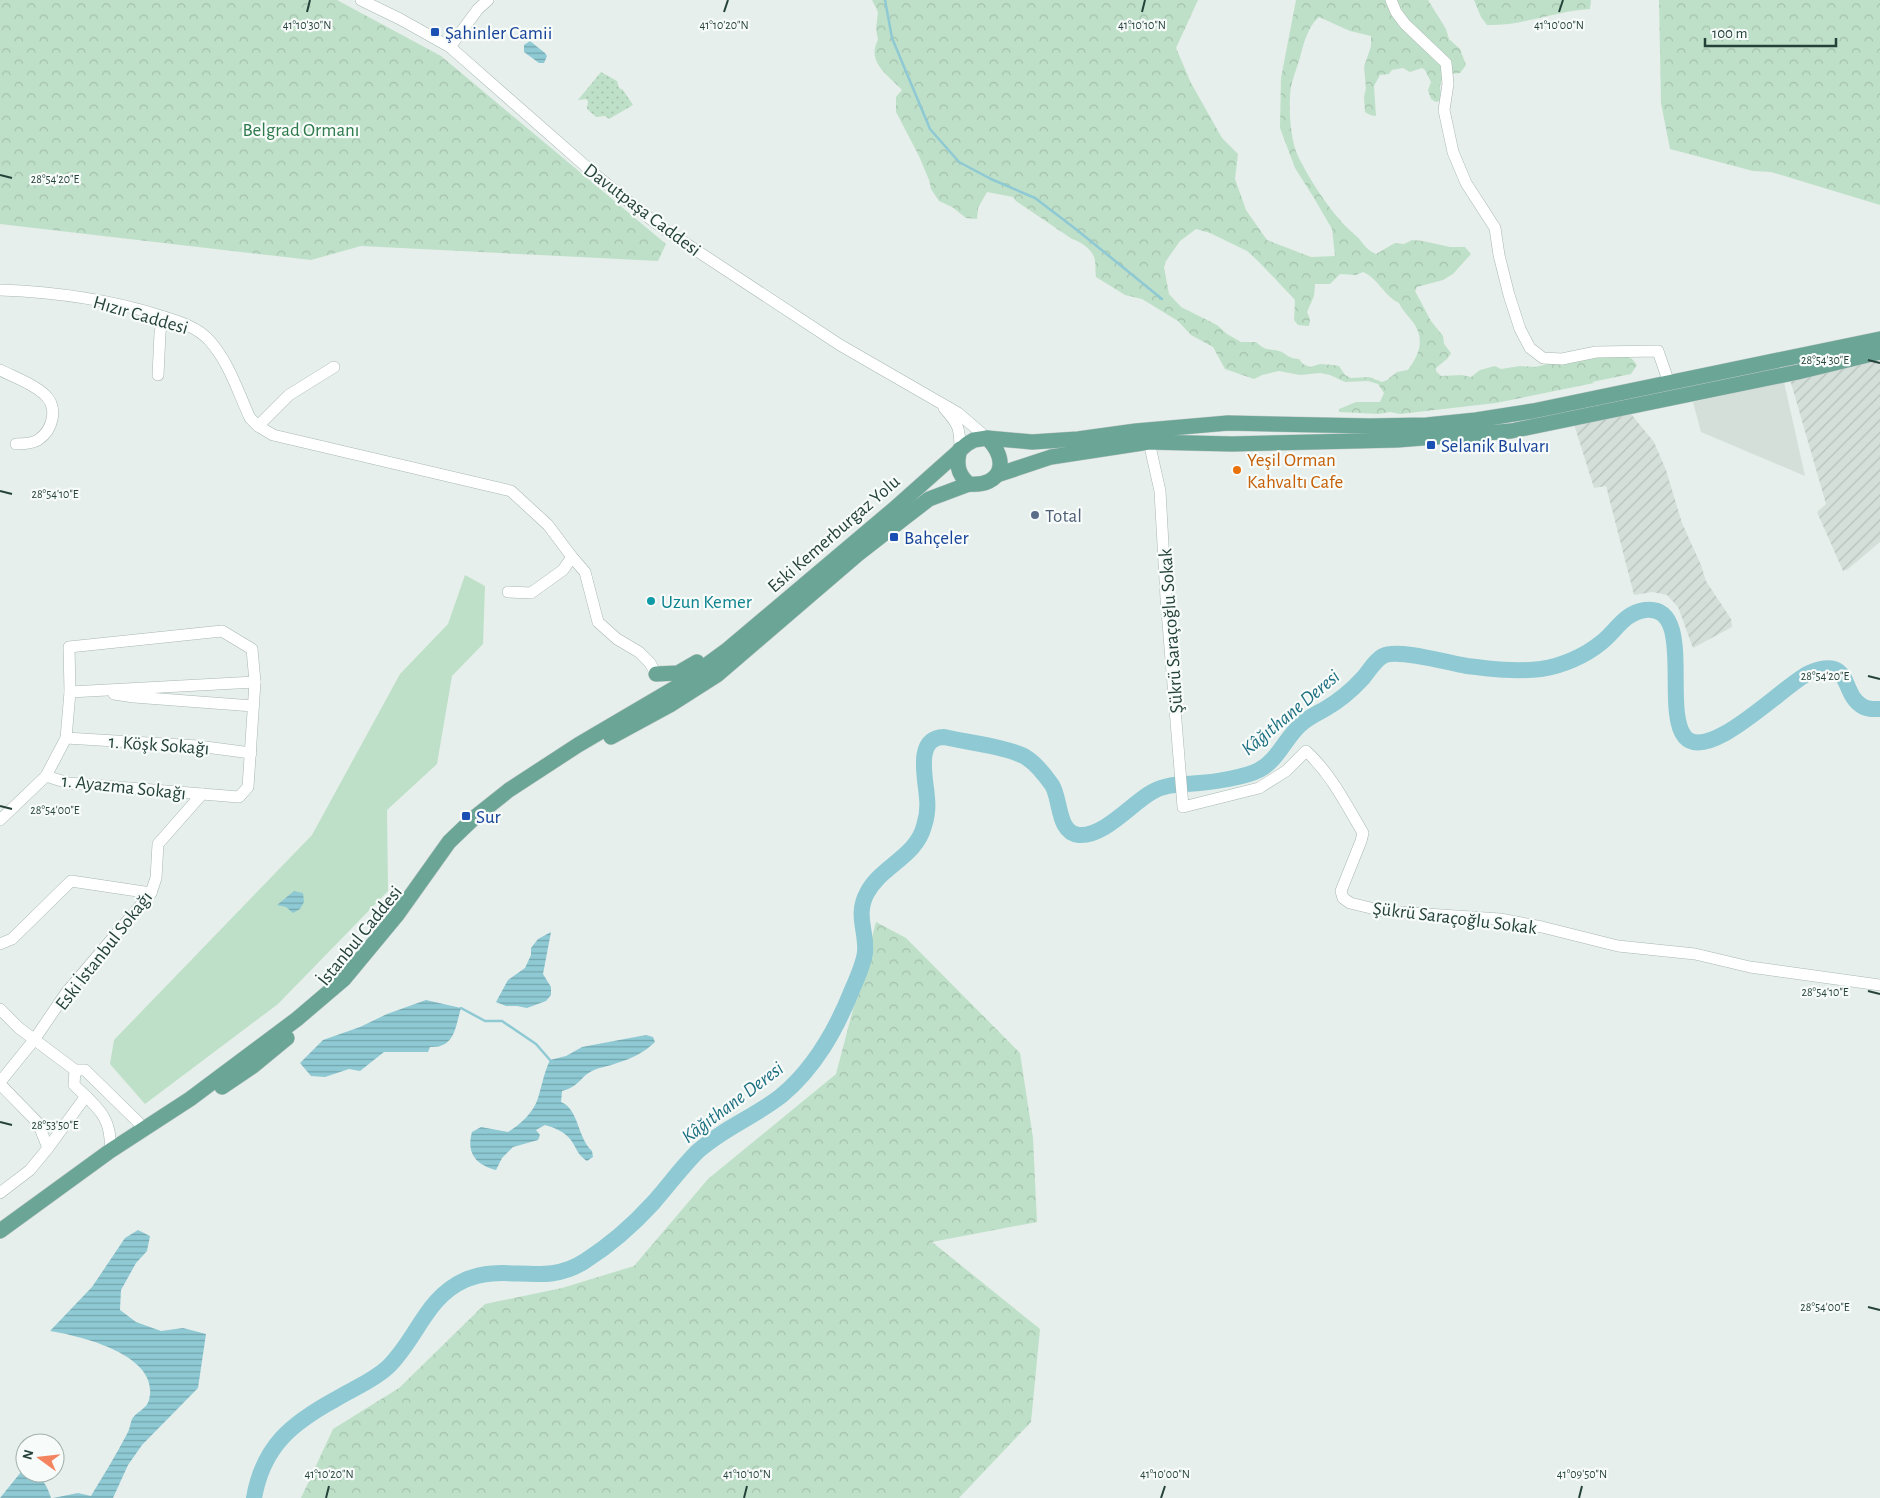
<svg xmlns="http://www.w3.org/2000/svg" width="1880" height="1498" viewBox="0 0 1880 1498" font-family="'Alegreya Sans',sans-serif">
	<defs>
		<pattern id="industrial-furrows" width="10" height="10" patternUnits="userSpaceOnUse" patternTransform="scale(1.25)"><rect width="10" height="10" fill="#d4dfda"/><path d="M-1 1l2-2M0 10L10 0M9 11l2-2" fill="none" stroke="#b6c1bc"/></pattern>
		<pattern id="forest-crowns" width="20" height="18" patternUnits="userSpaceOnUse" patternTransform="scale(1.25)"><rect width="20" height="18" fill="#bfe0c8"/><path d="M2 6a3 3 0 1 1 6 0M12 15a3 3 0 1 1 6 0" fill="none" stroke="#a4c1ad"/></pattern>
		<pattern id="garden-dots" width="8" height="8" patternUnits="userSpaceOnUse" patternTransform="scale(1.25)"><rect width="8" height="8" fill="#bfe0c8"/><path d="M2 2h.1M6 6h.1" fill="none" stroke="#a4c1ad" stroke-width="1.8" stroke-linecap="round"/></pattern>
		<pattern id="water-rules" width="6" height="5" patternUnits="userSpaceOnUse" patternTransform="scale(1.25)"><rect width="6" height="5" fill="#8ec9d4"/><path d="M0 2.5h6" fill="none" stroke="#74a5ad"/></pattern>
	</defs>
	<rect width="100%" height="100%" fill="#e6efeb"/>
	<polygon fill="#d4dfda" points="1784,382 1805,476 1701,432 1693,402"/>
	<g fill="url(#industrial-furrows)">
		<polygon points="1880,358 1880,542 1848,569 1843,571 1817,512 1826,504 1789,376"/>
		<polygon points="1626,408 1654,442 1666,470 1682,523 1701,565 1706,581 1731,619 1732,627 1693,648 1678,607 1667,595 1652,592 1634,595 1606,486 1594,488 1573,421"/>
	</g>
	<polygon fill="#bfe0c8" points="465,575 485,586 483,644 452,676 437,764 387,810 388,891 278,1004 145,1104 110,1064 114,1040 312,835 400,674 448,624"/>
	<g fill="url(#forest-crowns)" fill-rule="evenodd">
		<polygon points="0,0 337,0 441,56 666,244 658,261 361,246 311,260 0,224"/>
		<path d="M872 0H1198L1176 48 1191 83 1222 138 1238 154 1235 179 1246 210 1267 240 1311 257 1335 256 1332 229 1314 198 1295 168 1280 128 1281 78 1296 0H1428L1446 29 1449 39 1460 49 1466 65 1460 73 1450 74 1442 79 1440 86 1441 100 1436 102 1431 99 1428 90 1431 82 1425 70 1422 68 1410 72 1403 68 1392 70 1389 74 1380 75 1374 86 1376 116 1370 115 1365 112 1364 97 1366 88 1364 67 1371 46V36L1350 31 1319 17C1307 27 1303 46 1299 61 1295 73 1290 85 1290 98 1289 114 1291 139 1297 154 1310 181 1332 215 1354 234 1364 242 1363 248 1376 254L1395 243 1404 244 1412 240 1423 241 1450 247H1465L1471 254 1453 274 1443 280 1417 287 1415 291 1431 321 1443 336 1444 344 1451 353 1448 358 1436 368V371L1441 376 1462 375 1471 377 1480 370 1495 366 1501 369 1520 366 1535 367 1552 363 1574 362 1606 356H1626L1632 359 1637 365 1631 374 1592 382 1594 383 1496 403 1400 414 1390 412 1379 414 1339 412V409L1356 402H1380L1384 393 1378 384 1368 381 1345 382 1330 375 1320 373 1300 375 1279 371 1262 375 1254 379 1225 369 1213 347 1191 335 1178 321 1142 299 1125 295 1096 277C1095 271 1096 266 1095 261 1094 250 1081 242 1072 239L1016 201 1013 197 987 192 978 208 977 219 966 218 952 207 939 201 931 189 929 180 919 156 896 112V97L902 90C888 75 866 62 878 40L876 29 878 12ZM1196 229 1210 233 1247 251 1259 262 1295 300 1294 320 1298 325 1309 326 1310 319 1307 312 1314 296 1315 284H1330L1340 274 1356 275 1363 272C1378 278 1384 296 1399 303 1403 312 1410 317 1415 325 1425 342 1418 356 1408 370L1397 372 1387 380 1382 382 1369 377 1351 378 1345 375 1339 366 1333 365 1320 364 1310 367 1303 364 1299 359C1286 358 1288 354 1279 351 1268 348 1267 352 1256 342H1241L1227 334 1217 325 1181 307 1169 294 1164 267 1166 261 1180 241Z"/>
		<path d="M1474 0H1591L1590 9C1556 11 1522 26 1487 25L1481 17Z"/>
		<polygon points="1659,0 1880,0 1880,205 1771,172 1753,171 1670,149 1661,103"/>
		<polygon points="876,922 906,938 1020,1053 1033,1138 1037,1222 932,1242 1040,1329 1031,1422 959,1498 301,1498 333,1429 399,1388 485,1304 562,1288 634,1266 708,1179 836,1074"/>
	</g>
	<polygon fill="url(#garden-dots)" points="601,72 617,81 619,88 623,90 633,105 609,119 605,116 596,117 587,109 588,101 586,99 578,100"/>
	<g fill="url(#water-rules)">
		<polygon points="530,41 545,53 547,56 544,63 539,63 524,52 524,45"/>
		<polygon points="294,891 303,893 304,902 300,909 293,913 286,907 277,905"/>
		<polygon points="551,932 543,974 551,987 551,995 546,1001 527,1008 517,1006 506,1006 496,1002 508,980 525,968 531,955 531,948 538,939"/>
		<path d="M426 1000 461 1008C455 1028 455 1048 430 1047L428 1052H384L360 1071 349 1069 325 1077 311 1076 300 1063 323 1040 360 1027 387 1014Z"/>
		<path d="M646 1035 653 1037 655 1042C645 1052 631 1059 617 1063 610 1066 601 1067 594 1070 580 1076 581 1086 562 1091L561 1102C579 1109 577 1137 592 1151L593 1157 587 1161C575 1152 578 1149 570 1139 565 1132 553 1127 545 1125L536 1130 540 1135 538 1140 513 1147 502 1158 496 1170C476 1165 466 1153 472 1132L481 1127 508 1132C520 1125 534 1112 538 1098 542 1085 544 1073 550 1060L566 1056 582 1047Z"/>
		<path d="M138 1230 150 1236 147 1251 136 1263 121 1290 120 1310 136 1322 161 1331 183 1328 206 1334 198 1388 142 1445 128 1465 113 1498H53L78 1493 91 1496C103 1476 116 1455 127 1434 130 1429 130 1424 132 1419 136 1412 147 1409 149 1400 161 1355 81 1336 50 1331L92 1287 125 1238Z"/>
		<path d="M21 1472C41 1477 44 1478 51 1498H0Z"/>
	</g>
	<g fill="none" stroke-linecap="round" stroke-linejoin="round">
		<g stroke="#8ec9d4" stroke-width="2.5">
			<polyline points="885,0 892,38 930,129 959,162 991,179 1035,198 1077,230 1162,299"/>
			<polyline points="461,1008 485,1021 502,1021 536,1044 550,1060"/>
		</g>
		<path stroke="#8ec9d4" stroke-width="16" d="M254 1498C263 1446 292 1423 336 1399 354 1388 373 1381 388 1367 417 1339 426 1297 465 1280 505 1262 545 1288 585 1261 610 1245 633 1225 653 1203 668 1186 681 1168 697 1152 722 1129 754 1117 781 1096 815 1068 836 1030 852 990 857 978 863 966 865 953 867 931 855 915 867 893 881 866 916 857 924 826 927 817 928 807 927 798 926 779 914 738 944 737 965 742 1010 747 1027 758 1036 764 1045 775 1052 785 1061 799 1057 833 1079 835 1104 837 1132 803 1152 792 1168 783 1182 785 1199 783 1214 782 1246 777 1259 770 1277 761 1285 739 1300 725 1307 718 1316 714 1325 709 1339 701 1352 690 1363 678 1369 671 1375 660 1383 656 1398 648 1448 663 1467 666 1491 669 1516 672 1541 669 1562 666 1585 656 1602 642 1616 631 1624 613 1645 610 1696 604 1662 710 1685 737 1709 764 1786 683 1809 673 1853 655 1840 693 1862 706 1868 710 1874 709 1880 709"/>
		<g stroke="#a8b8b2" stroke-width="12">
			<g id="minor">
				<polyline points="361,0 400,19 450,47 598,177 653,221 679,239 840,345 958,413 987,438"/>
				<polyline points="1391,0 1396,12 1405,24 1446,63 1448,84 1444,110 1453,152 1466,183 1495,228 1499,255 1509,295 1520,329 1530,348 1543,358 1562,359 1596,352 1658,351 1669,383"/>
				<polyline points="450,47 478,9 488,0"/>
				<path d="M0 290C54 292 107 299 158 315 177 321 196 326 209 340 229 362 238 392 250 418L258 426 273 435 511 491 548 525 572 557 585 572 598 622 617 639 639 652 650 663 656 674"/>
				<path d="M0 370C14 377 32 383 44 394 59 407 53 430 38 440 31 444 23 444 16 444"/>
				<polyline points="158,375 160,333 163,317"/>
				<path d="M944 408C958 424 960 427 960 449"/>
				<polyline points="258,426 289,395 334,367"/>
				<path d="M1149 442 1160 491 1166 598 1183 807 1259 788 1286 771 1306 751C1331 774 1346 804 1363 833L1361 841 1341 891 1343 898 1350 903 1383 911 1500 919 1542 927 1618 946 1695 954 1750 967 1880 985"/>
				<polyline points="508,592 531,593 563,570 572,557"/>
				<polyline points="70,692 255,682"/>
				<polyline points="114,694 134,697 253,706"/>
				<polyline points="66,738 198,746 251,753"/>
				<polyline points="46,776 68,783 202,794"/>
				<polyline points="0,820 46,776 66,738 70,692 69,647 222,631 252,649 255,682 248,787 239,797 202,794 158,844 156,878 151,893 66,993 34,1040 0,1082"/>
				<polyline points="0,944 12,939 71,881 151,893"/>
				<polyline points="0,1009 19,1028 75,1070 85,1070 138,1122 143,1130"/>
				<path d="M75 1070 74 1085C96 1106 113 1117 110 1151"/>
				<polyline points="0,1084 38,1123 48,1148"/>
				<polyline points="0,1193 30,1170 48,1148 86,1096"/>
			</g>
		</g>
		<g stroke="#c2cac8" stroke-width="16">
			<g id="major">
				<path d="M960 449C956 463 957 474 969 484 1002 487 1010 460 987 438"/>
				<polyline points="997,475 1051,457 1149,442 1232,444 1397,440 1511,431 1798,372 1880,352"/>
				<polyline points="656,674 678,673 697,662"/>
				<polyline points="611,737 670,705 717,675 858,554 903,519 929,499 969,484"/>
				<polyline points="222,1087 253,1066 287,1038"/>
				<polyline points="0,1231 110,1151 190,1099 297,1019 344,979 397,915 449,842 475,817 509,790 578,745 675,688 727,650 894,509 967,444 974,440 987,438 1032,442 1078,439 1136,431 1228,423 1370,426 1427,425 1476,420 1533,411 1880,339"/>
			</g>
		</g>
		<use href="#minor" stroke="#fff" stroke-width="11"/>
		<use href="#major" stroke="#6aa596" stroke-width="15"/>
	</g>
	<path fill="none" stroke="#24423a" stroke-width="2" d="M307 12 310 0M724 12 728 0M1142 12 1145 0M1559 12 1563 0M0 175 12 178M1868 360 1880 363M0 491 12 494M1868 676 1880 679M0 806 12 809M1868 991 1880 994M0 1122 12 1125M1868 1307 1880 1310M326 1498 329 1486M744 1498 747 1486M1161 1498 1165 1486M1579 1498 1582 1486"/>
	<g fill="#1a4fb4" stroke="#f7fbf9" stroke-width="2">
		<rect x="430" y="27" width="10" height="10" rx="2.5"/>
		<rect x="1426" y="440" width="10" height="10" rx="2.5"/>
		<rect x="889" y="532" width="10" height="10" rx="2.5"/>
		<rect x="461" y="811" width="10" height="10" rx="2.5"/>
	</g>
	<circle fill="#e8710a" stroke="#f7fbf9" stroke-width="2" cx="1237" cy="470" r="5"/>
	<circle fill="#5c6f8a" stroke="#f7fbf9" stroke-width="2" cx="1035" cy="515" r="5"/>
	<circle fill="#0f9aa8" stroke="#f7fbf9" stroke-width="2" cx="651" cy="601" r="5"/>
	<g text-anchor="middle" stroke-width="4.5" stroke-linejoin="round" paint-order="stroke">
		<g font-size="19" fill="#164399" stroke="#f7fbf9" text-anchor="start">
			<text x="445" y="39">Şahinler Camii</text>
			<text x="1441" y="452">Selanik Bulvarı</text>
			<text x="904" y="544">Bahçeler</text>
			<text x="476" y="823">Sur</text>
		</g>
		<g font-size="19" fill="#2d7a4b" stroke="#f7fbf9">
			<text x="301" y="136">Belgrad Ormanı</text>
		</g>
		<g font-size="19" fill="#24423a" stroke="#f7fbf9">
			<text transform="translate(643 209) rotate(37)" y="7">Davutpaşa Caddesi</text>
			<text transform="translate(141 314) rotate(16)" y="7">Hızır Caddesi</text>
			<text transform="translate(833 533) rotate(-41)" y="7">Eski Kemerburgaz Yolu</text>
			<text transform="translate(1170 631) rotate(-94)" y="7">Şükrü Saraçoğlu Sokak</text>
			<text transform="translate(159 744) rotate(4)" y="7">1. Köşk Sokağı</text>
			<text transform="translate(124 786) rotate(6)" y="7">1. Ayazma Sokağı</text>
			<text transform="translate(1455 917) rotate(7)" y="7">Şükrü Saraçoğlu Sokak</text>
			<text transform="translate(359 935) rotate(-51)" y="7">İstanbul Caddesi</text>
			<text transform="translate(103 950) rotate(-52)" y="7">Eski İstanbul Sokağı</text>
		</g>
		<g font-size="19" fill="#c56008" stroke="#f7fbf9" text-anchor="start">
			<text x="1247" y="466">Yeşil Orman<tspan x="1247" dy="22">Kahvaltı Cafe</tspan></text>
		</g>
		<g font-size="19" fill="#4e5e75" stroke="#f7fbf9" text-anchor="start">
			<text x="1045" y="522">Total</text>
		</g>
		<g font-size="19" fill="#0d838f" stroke="#f7fbf9" text-anchor="start">
			<text x="661" y="608">Uzun Kemer</text>
		</g>
		<g font-size="20" font-style="italic" fill="#1c6f80" stroke="#f7fbf9">
			<text transform="translate(1290 712) rotate(-40)" y="7">Kâğıthane Deresi</text>
			<text transform="translate(732 1102) rotate(-37)" y="7">Kâğıthane Deresi</text>
		</g>
	</g>
	<g font-size="12" text-anchor="middle" fill="#24423a" stroke="#f7fbf9" stroke-width="4.5" stroke-linejoin="round" paint-order="stroke">
		<text x="307" y="29">41°10'30"N</text>
		<text x="724" y="29">41°10'20"N</text>
		<text x="1142" y="29">41°10'10"N</text>
		<text x="1559" y="29">41°10'00"N</text>
		<text x="55" y="183">28°54'20"E</text>
		<text x="1825" y="364">28°54'30"E</text>
		<text x="55" y="498">28°54'10"E</text>
		<text x="1825" y="680">28°54'20"E</text>
		<text x="55" y="814">28°54'00"E</text>
		<text x="1825" y="996">28°54'10"E</text>
		<text x="55" y="1129">28°53'50"E</text>
		<text x="1825" y="1311">28°54'00"E</text>
		<text x="329" y="1478">41°10'20"N</text>
		<text x="747" y="1478">41°10'10"N</text>
		<text x="1165" y="1478">41°10'00"N</text>
		<text x="1582" y="1478">41°09'50"N</text>
	</g>
	<g transform="translate(40 1458) rotate(285)"><circle r="24" fill="#f7fbf9" stroke="#a3b1ad"/>
	<path d="M0-4L9 19L0 12L-9 19Z" fill="#f4845f"/>
	<text y="-8" font-size="14" font-weight="bold" text-anchor="middle" fill="#24423a">N</text>
	</g>
	<path d="M1705 38v8h131v-8" fill="none" stroke="#24423a" stroke-width="2.5"/>
	<text x="1712" y="38" font-size="15" fill="#24423a" stroke="#f7fbf9" stroke-width="4" paint-order="stroke">100 m</text>
</svg>
